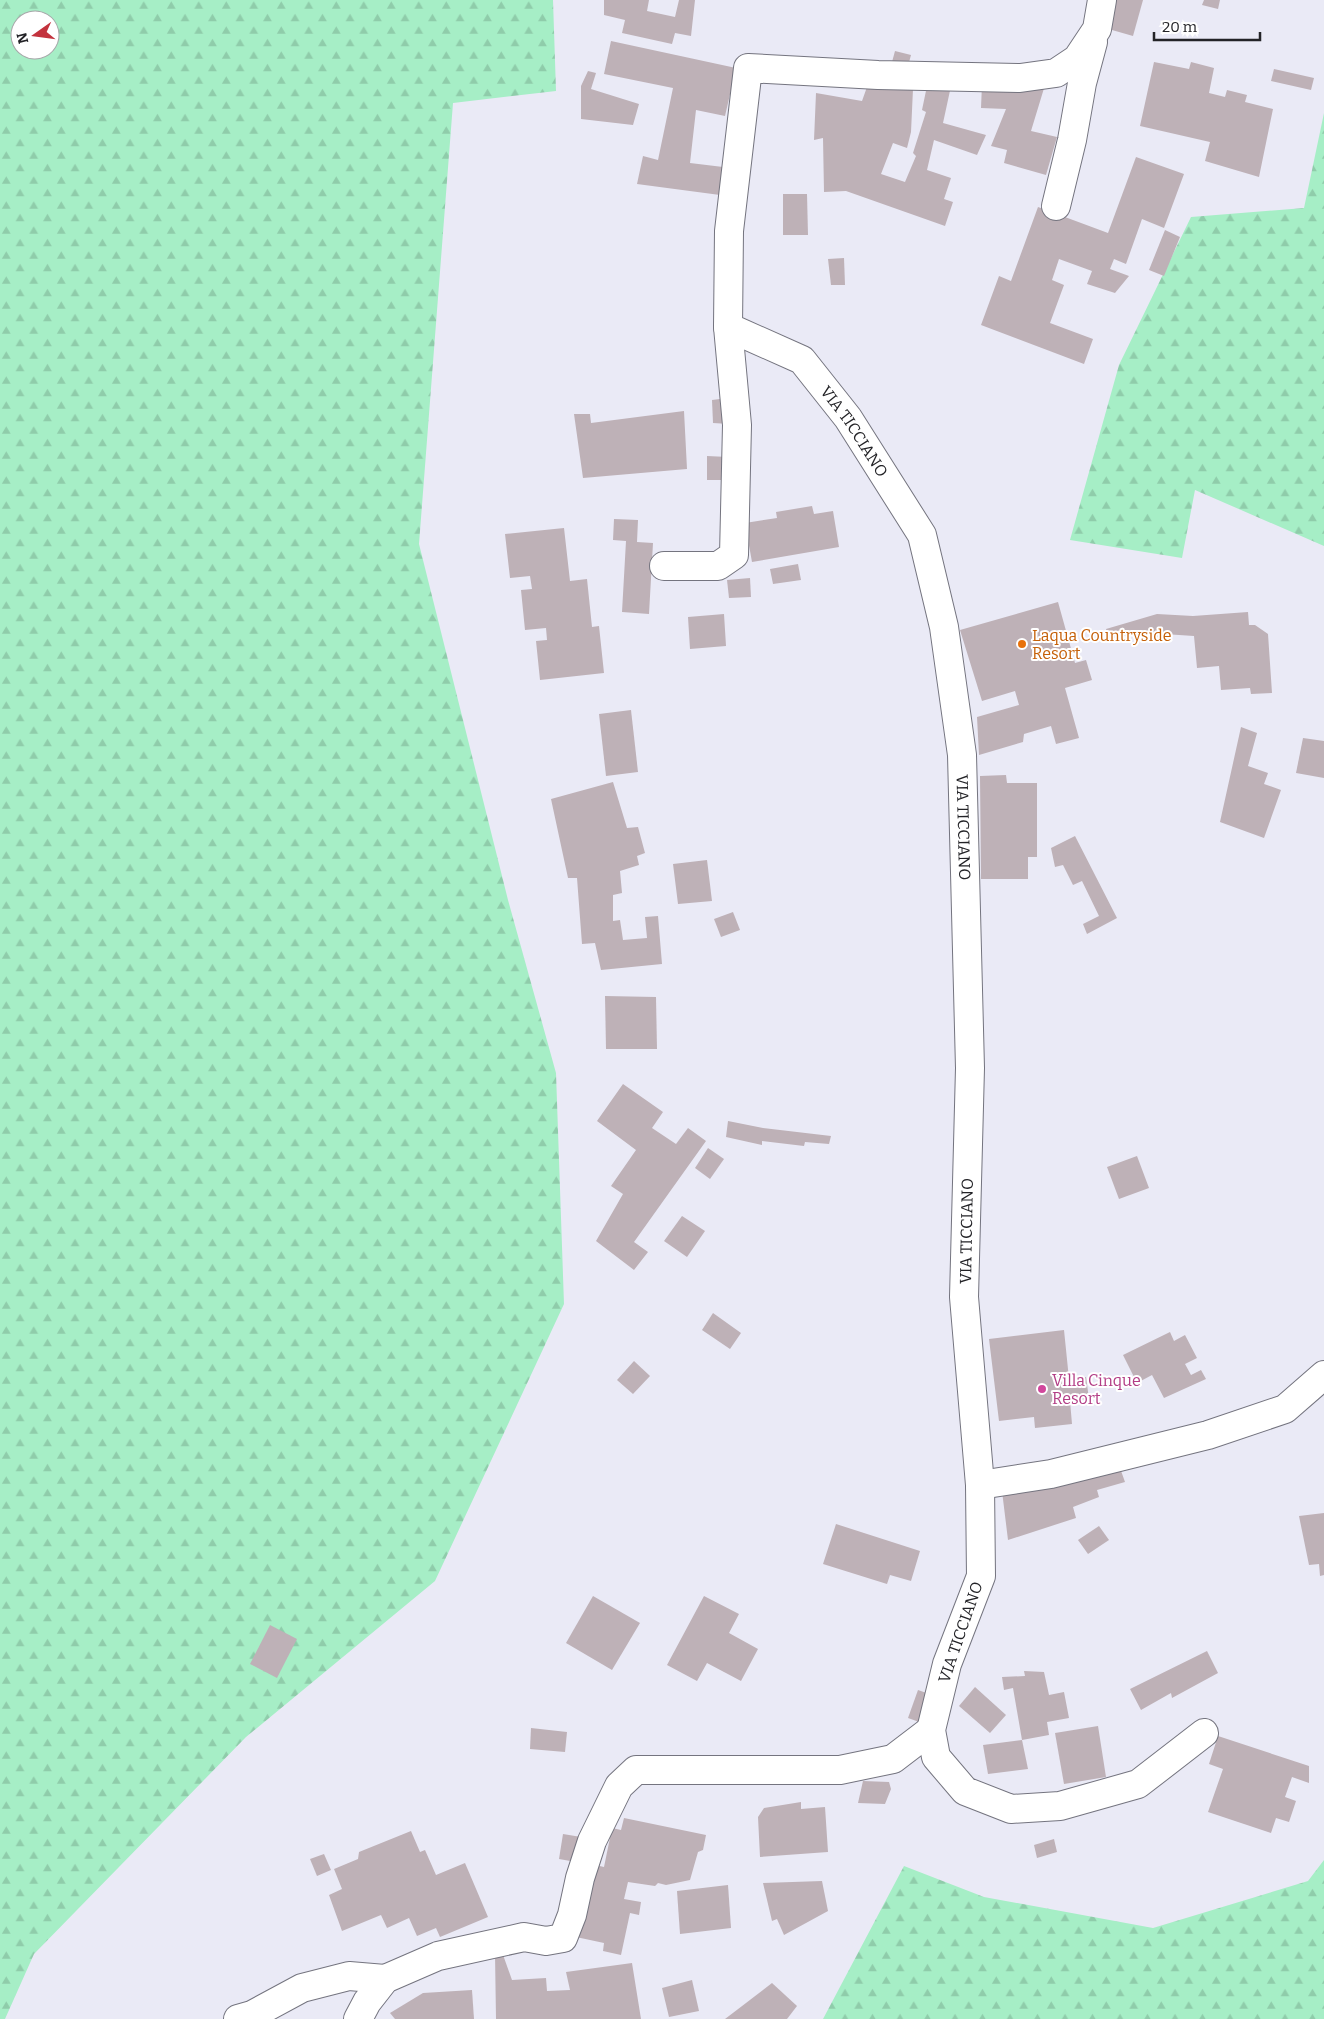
<svg xmlns="http://www.w3.org/2000/svg" width="1324" height="2019" viewBox="0 0 1324 2019" font-family="Bitter,serif">
	<defs>
		<pattern id="forest-firs" width="22" height="20" patternUnits="userSpaceOnUse" patternTransform="scale(1.25)"><rect width="22" height="20" fill="#a6eec6"/><path d="M5 1l3.5 6h-7zM16 11l3.5 6h-7z" fill="#8fccaa"/></pattern>
	</defs>
	<rect width="100%" height="100%" fill="#eaeaf6"/>
	<g fill="url(#forest-firs)" fill-rule="evenodd">
		<path d="M0 0H553L556 91 453 103 419 544 508 900 556 1073 564 1304 435 1581 246 1737 34 1954 5 2019H0ZM20 20H50V50H20Z"/>
		<polygon points="1324,113 1324,546 1195,490 1182,558 1070,540 1119,365 1191,217 1304,208"/>
		<polygon points="1324,1860 1324,2019 823,2019 904,1866 984,1897 1153,1928 1308,1881"/>
	</g>
	<g fill="#beb1b7">
		<polygon points="604,0 649,0 647,11 675,17 679,0 695,0 691,36 675,33 672,44 622,33 625,20 604,15"/>
		<polygon points="1113,0 1143,0 1133,36 1105,28"/>
		<polygon points="1204,0 1220,0 1218,9 1202,5"/>
		<polygon points="611,41 736,68 725,116 696,110 690,163 723,167 720,195 637,184 643,156 658,160 673,88 604,74"/>
		<polygon points="895,51 911,55 908,66 892,62"/>
		<polygon points="1154,62 1189,69 1191,62 1214,68 1209,93 1225,97 1227,90 1247,95 1245,102 1273,109 1259,177 1205,161 1210,142 1140,126"/>
		<polygon points="1274,69 1314,78 1311,90 1271,81"/>
		<polygon points="588,71 596,73 591,89 639,104 633,125 581,119 581,86"/>
		<polygon points="982,84 1045,85 1031,131 1057,137 1046,175 1004,163 1007,150 991,146 1006,109 981,108"/>
		<polygon points="927,86 951,86 943,123 986,135 977,155 934,140 927,170 951,178 944,199 953,202 945,226 846,191 824,192 823,138 814,140 816,93 862,101 867,87 913,89 911,132 907,148 893,143 881,174 905,182 916,156 913,153 926,112 922,110"/>
		<polygon points="1136,157 1184,174 1164,228 1142,219 1126,264 1114,259 1110,269 1129,276 1115,293 1087,284 1092,271 1059,259 1052,280 1064,285 1050,323 1093,339 1084,364 981,325 999,276 1011,281 1038,207 1108,233"/>
		<polygon points="783,194 807,194 808,235 783,235"/>
		<polygon points="1165,230 1180,237 1164,276 1149,270"/>
		<polygon points="844,258 845,285 831,285 828,259"/>
		<polygon points="728,398 729,424 713,423 712,400"/>
		<polygon points="684,411 687,469 583,478 574,414 590,414 591,423"/>
		<polygon points="707,456 728,457 728,480 707,480"/>
		<polygon points="812,506 814,514 833,511 839,547 752,562 745,523 777,518 776,512"/>
		<polygon points="614,519 638,520 637,542 653,543 649,614 622,612 626,541 613,540"/>
		<polygon points="564,528 570,581 587,579 592,627 599,626 604,673 540,680 536,641 547,640 546,628 525,630 521,590 532,589 530,576 510,578 505,534"/>
		<polygon points="798,564 801,580 773,584 770,569"/>
		<polygon points="750,578 751,597 729,598 727,580"/>
		<polygon points="1058,602 1075,663 1086,660 1092,680 1065,688 1079,738 1056,744 1051,726 1024,734 1023,742 979,755 977,717 1019,705 1015,691 982,701 960,630"/>
		<polygon points="1248,612 1249,625 1255,625 1268,634 1272,693 1251,694 1250,688 1221,690 1219,666 1197,668 1194,636 1164,634 1144,642 1142,632 1109,639 1106,629 1157,614 1193,616"/>
		<polygon points="724,614 726,646 690,649 688,617"/>
		<polygon points="631,710 638,772 606,776 599,714"/>
		<polygon points="1241,727 1257,733 1248,766 1268,773 1264,784 1281,790 1264,838 1220,822"/>
		<polygon points="1303,738 1324,741 1324,778 1296,773"/>
		<polygon points="1006,775 1007,783 1037,783 1037,857 1028,857 1028,879 981,879 980,776"/>
		<polygon points="613,782 627,828 638,827 645,853 637,856 639,865 620,871 622,893 613,895 613,921 620,920 623,940 647,938 645,917 658,916 662,964 601,970 595,943 582,944 577,878 568,878 551,799"/>
		<polygon points="1075,836 1117,918 1087,934 1083,924 1099,916 1082,881 1073,885 1063,865 1055,867 1051,848"/>
		<polygon points="707,860 712,901 678,904 673,864"/>
		<polygon points="733,912 740,930 721,937 714,919"/>
		<polygon points="605,996 656,997 657,1049 606,1049"/>
		<polygon points="623,1084 663,1112 652,1128 676,1144 688,1128 706,1141 634,1242 648,1252 634,1270 596,1241 623,1194 611,1186 636,1150 597,1121"/>
		<polygon points="728,1121 763,1128 831,1136 829,1144 805,1142 804,1146 762,1141 762,1145 726,1137"/>
		<polygon points="708,1148 724,1159 710,1179 695,1168"/>
		<polygon points="1137,1156 1149,1188 1119,1199 1107,1167"/>
		<polygon points="682,1216 705,1231 687,1257 664,1241"/>
		<polygon points="713,1313 741,1333 730,1349 702,1330"/>
		<polygon points="1064,1330 1069,1379 1086,1377 1089,1399 1070,1401 1072,1424 1035,1428 1034,1417 999,1421 989,1339"/>
		<polygon points="1170,1332 1174,1341 1185,1335 1197,1358 1185,1364 1191,1375 1201,1370 1206,1379 1164,1398 1152,1375 1137,1383 1123,1355"/>
		<polygon points="634,1361 650,1376 633,1394 617,1380"/>
		<polygon points="1120,1468 1125,1482 1097,1490 1099,1497 1073,1507 1076,1518 1008,1540 1002,1491 1061,1486"/>
		<polygon points="1324,1513 1324,1575 1320,1576 1319,1564 1309,1565 1299,1516"/>
		<polygon points="836,1524 920,1551 911,1581 890,1575 887,1584 823,1564"/>
		<polygon points="1099,1526 1109,1540 1088,1554 1078,1540"/>
		<polygon points="593,1596 640,1623 612,1670 566,1643"/>
		<polygon points="704,1596 739,1614 729,1633 758,1649 741,1681 707,1663 697,1681 667,1665"/>
		<polygon points="270,1625 297,1639 277,1678 250,1664"/>
		<polygon points="1207,1651 1218,1673 1172,1698 1171,1693 1141,1710 1130,1689"/>
		<polygon points="1024,1671 1044,1672 1049,1695 1064,1692 1069,1718 1047,1722 1049,1735 1022,1740 1013,1688 1004,1690 1002,1677 1025,1676"/>
		<polygon points="975,1687 1006,1715 990,1733 959,1706"/>
		<polygon points="918,1690 932,1695 922,1723 908,1718"/>
		<polygon points="1098,1726 1106,1777 1064,1784 1055,1733"/>
		<polygon points="531,1728 567,1732 565,1752 530,1749"/>
		<polygon points="1218,1736 1309,1766 1309,1783 1292,1777 1285,1797 1296,1801 1289,1822 1276,1818 1271,1833 1208,1812 1223,1769 1209,1764"/>
		<polygon points="1022,1740 1028,1769 988,1774 983,1745"/>
		<polygon points="863,1781 889,1782 891,1789 885,1804 858,1803"/>
		<polygon points="801,1802 801,1809 825,1807 828,1852 760,1857 758,1817 764,1808"/>
		<polygon points="624,1818 706,1835 703,1850 698,1852 690,1880 666,1885 658,1883 655,1886 628,1882 624,1899 641,1902 639,1915 630,1913 621,1955 603,1951 604,1943 576,1937 591,1864 604,1867 612,1828 621,1830"/>
		<polygon points="411,1831 420,1852 425,1850 436,1875 465,1863 488,1917 440,1937 436,1928 417,1936 409,1918 387,1928 381,1915 342,1931 329,1895 342,1889 334,1869 358,1859 359,1852"/>
		<polygon points="563,1834 587,1838 576,1862 559,1859"/>
		<polygon points="1054,1839 1057,1852 1037,1858 1034,1845"/>
		<polygon points="324,1854 331,1870 317,1876 310,1859"/>
		<polygon points="822,1881 828,1911 784,1935 777,1919 772,1921 763,1883"/>
		<polygon points="728,1885 731,1928 680,1934 677,1891"/>
		<polygon points="502,1952 512,1980 546,1978 547,1991 570,1990 566,1972 632,1963 641,2019 496,2019 495,1954"/>
		<polygon points="692,1980 699,2011 669,2017 662,1988"/>
		<polygon points="772,1983 797,2006 787,2019 725,2019"/>
		<polygon points="472,1990 474,2019 395,2019 390,2013 423,1993"/>
	</g>
	<g fill="none" stroke-linecap="round" stroke-linejoin="round">
		<g stroke="#74747f" stroke-width="30">
			<g id="street">
				<path id="s1" d="M1102 0 1097 29 1077 59 1056 73 1020 78 878 75 748 68 729 231 728 327 802 360 848 418 922 535 944 627 962 755 970 1068 964 1297 980 1485 981 1576 947 1664 931 1730 936 1757 965 1791 1011 1809 1060 1806 1138 1784 1204 1733"/>
				<polyline points="1056,206 1072,140 1082,83 1093,42"/>
				<polyline points="664,566 718,566 734,555 737,425 728,327"/>
				<polyline points="980,1485 1051,1474 1208,1435 1285,1409 1324,1375"/>
				<polyline points="238,2019 252,2015 302,1988 349,1976 385,1979"/>
				<polyline points="358,2019 367,2002 385,1979 438,1956 524,1937 546,1941 563,1938 572,1915 580,1878 592,1841 619,1786 636,1770 840,1770 893,1759 931,1730"/>
			</g>
		</g>
		<use href="#street" stroke="#fff" stroke-width="28"/>
	</g>
	<circle fill="#e8710a" stroke="#fff" stroke-width="2" cx="1022" cy="644" r="5"/>
	<circle fill="#d1479c" stroke="#fff" stroke-width="2" cx="1042" cy="1389" r="5"/>
	<g text-anchor="middle" stroke-width="4" stroke-linejoin="round" paint-order="stroke">
		<g font-size="16" fill="#232327" stroke="#fff">
			<text dy="6" stroke="none"><textPath href="#s1" startOffset="829">VIA TICCIANO</textPath></text>
			<text dy="6" stroke="none"><textPath href="#s1" startOffset="1249">VIA TICCIANO</textPath></text>
			<text transform="translate(966 1231) rotate(-89)" y="6">VIA TICCIANO</text>
			<text transform="translate(960 1632) rotate(-71)" y="6">VIA TICCIANO</text>
		</g>
		<g font-size="16" fill="#c56008" stroke="#fff" text-anchor="start">
			<text x="1032" y="641">Laqua Countryside<tspan x="1032" dy="18">Resort</tspan></text>
		</g>
		<g font-size="16" fill="#b23c85" stroke="#fff" text-anchor="start">
			<text x="1052" y="1386">Villa Cinque<tspan x="1052" dy="18">Resort</tspan></text>
		</g>
	</g>
	<g transform="translate(35 35) rotate(256)"><circle r="24" fill="#ffffff" stroke="#a7a7a9"/>
	<path d="M0-4L9 19L0 12L-9 19Z" fill="#c3333d"/>
	<text y="-8" font-size="14" font-weight="bold" text-anchor="middle" fill="#232327">N</text>
	</g>
	<path d="M1154 32v8h106v-8" fill="none" stroke="#232327" stroke-width="2.5"/>
	<text x="1162" y="32" font-size="15" fill="#232327" stroke="#ffffff" stroke-width="4" paint-order="stroke">20 m</text>
</svg>
